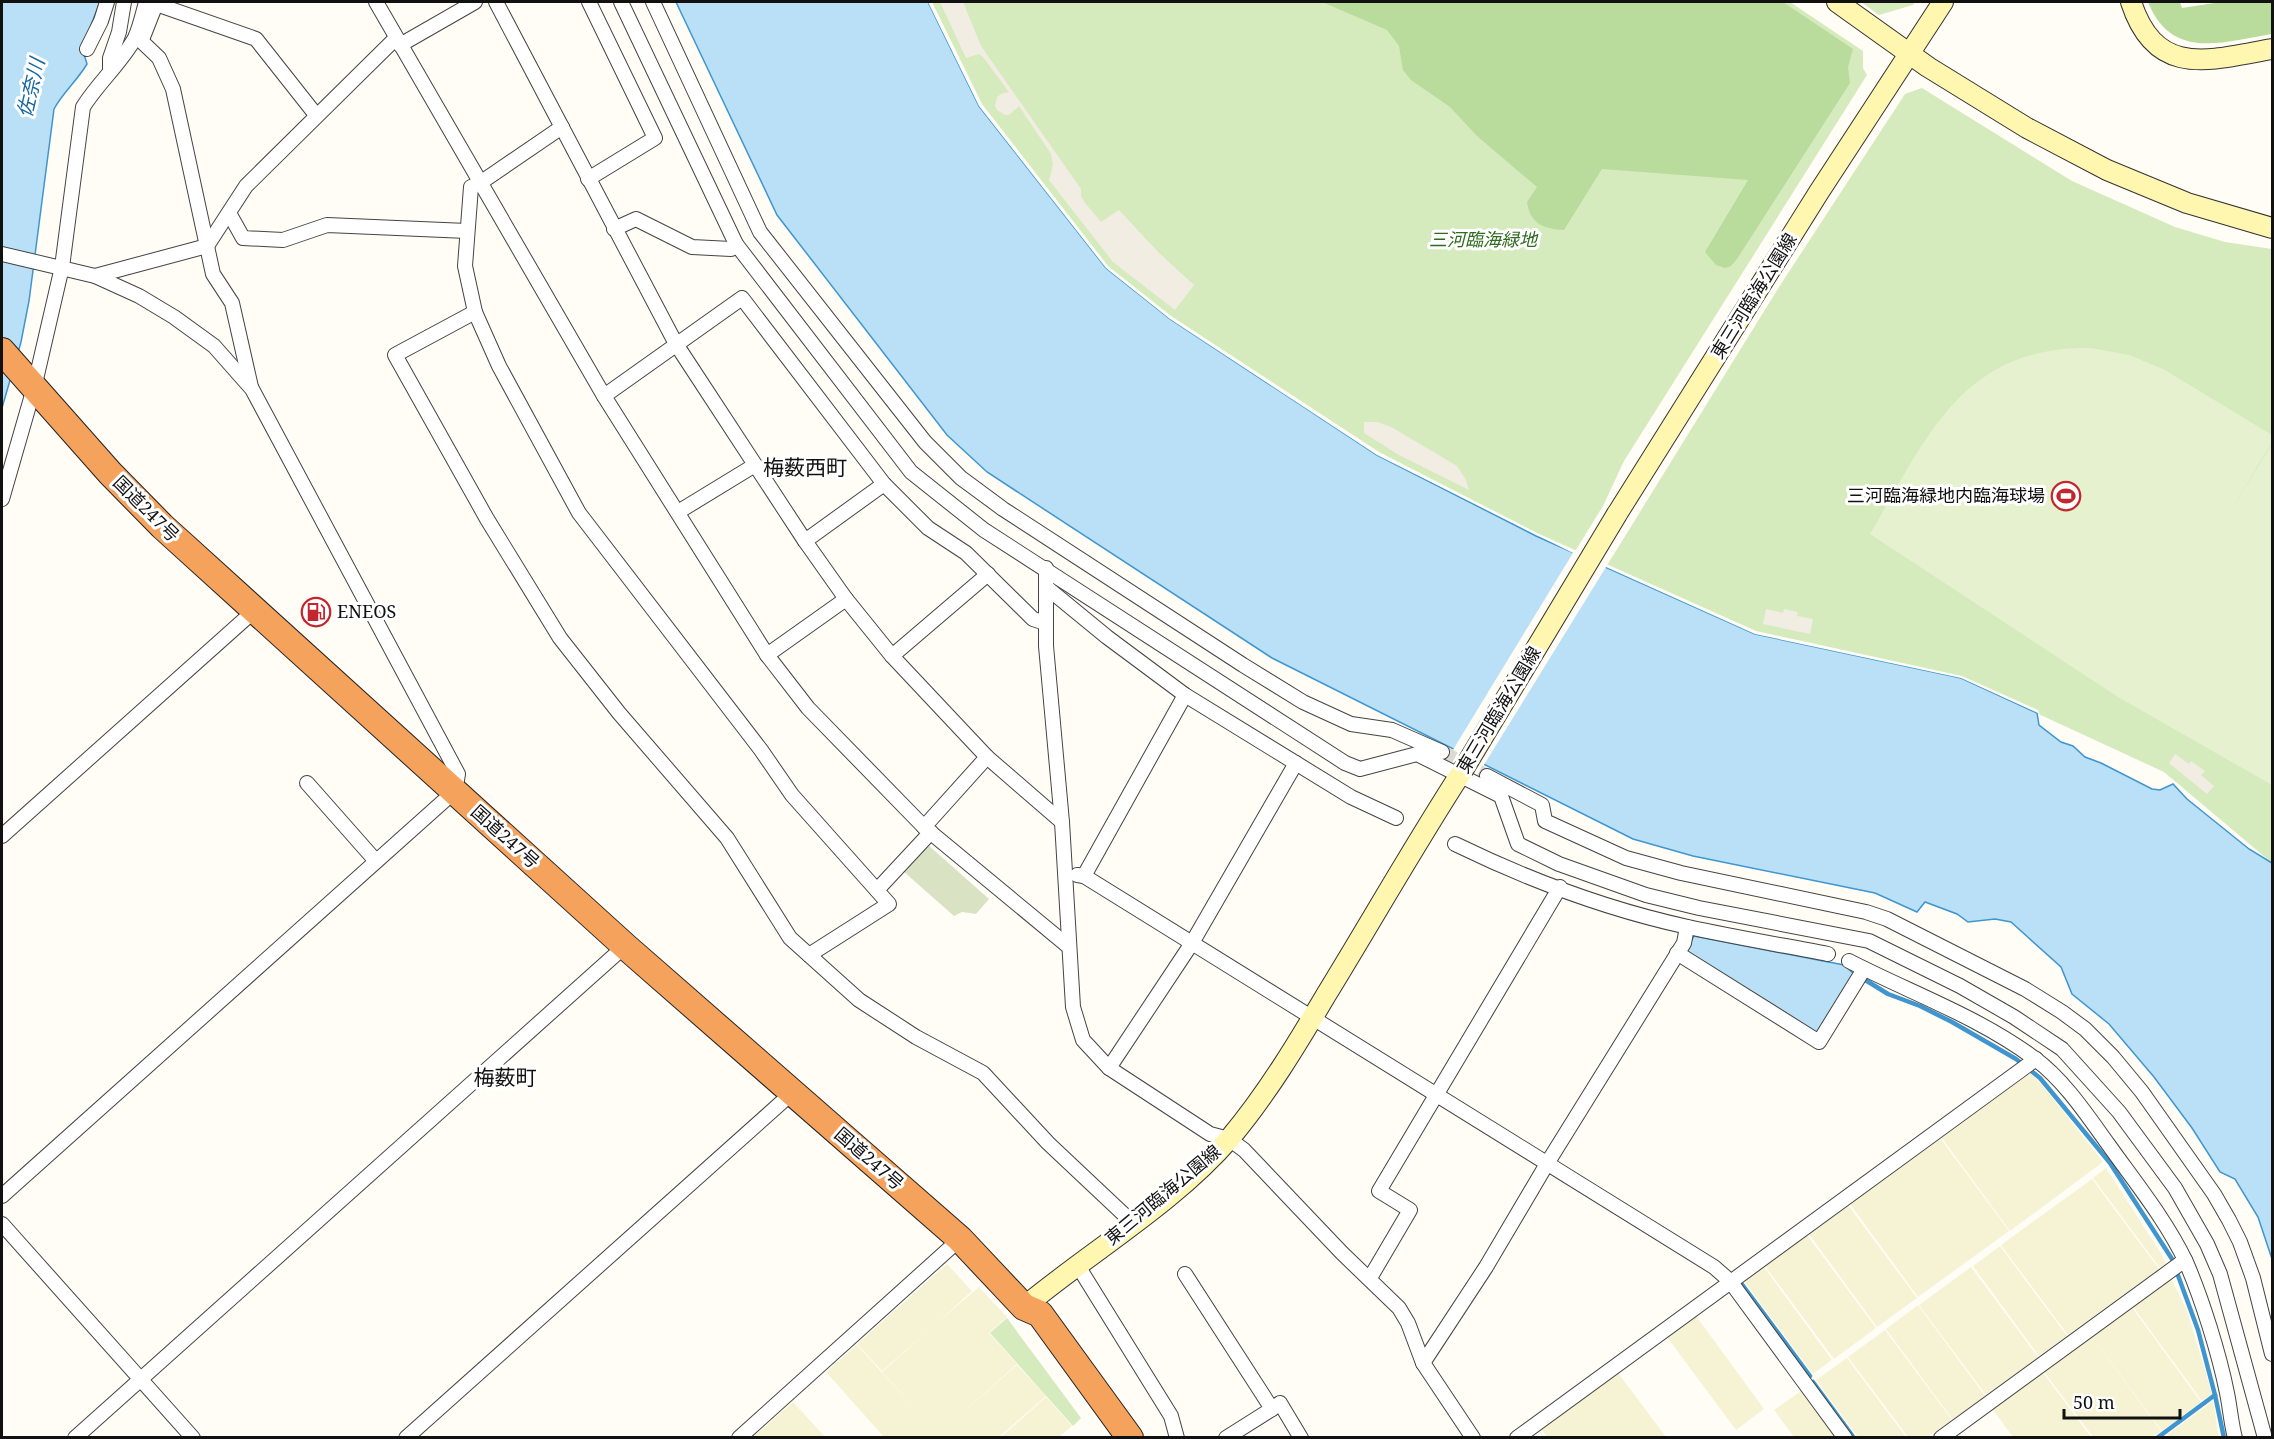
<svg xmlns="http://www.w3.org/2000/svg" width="2274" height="1439" viewBox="0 0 2274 1439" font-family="'Noto Serif','Noto Sans JP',serif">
	<rect width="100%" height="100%" fill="#fffdf5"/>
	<g fill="#f6f3d4">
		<polygon points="2029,1073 2039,1081 2103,1162 2010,1231 1941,1137"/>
		<polygon points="1940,1138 2009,1231 1918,1297 1850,1204"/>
		<polygon points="2106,1168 2162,1255 2166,1264 2160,1268 2093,1178"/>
		<polygon points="2092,1179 2159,1269 2068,1335 2001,1245"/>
		<polygon points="1848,1205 1917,1298 1877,1327 1809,1234"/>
		<polygon points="1807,1235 1876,1328 1834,1359 1765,1266"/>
		<polygon points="2000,1246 2067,1336 2039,1356 1973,1266"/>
		<polygon points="947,1264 972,1291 938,1322 979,1287 1007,1317 989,1333 1017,1364 958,1417 1017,1365 1046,1396 999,1437 884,1437 826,1372 857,1345 923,1418 882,1372 937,1323 882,1371 857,1344"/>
		<polygon points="1764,1267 1832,1360 1813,1374 1744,1281"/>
		<polygon points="1971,1267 2038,1357 1986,1395 1919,1305"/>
		<polygon points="2170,1276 2187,1311 2212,1394 2202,1401 2131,1304"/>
		<polygon points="1918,1305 1985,1396 1953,1420 1886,1329"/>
		<polygon points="2130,1305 2201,1402 2162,1431 2090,1334"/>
		<polygon points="1696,1316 1764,1409 1736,1430 1667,1337"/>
		<polygon points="1885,1330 1952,1420 1928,1437 1908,1437 1848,1357"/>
		<polygon points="2090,1334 2161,1431 2152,1437 2093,1437 2042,1369"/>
		<polygon points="1847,1358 1906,1437 1858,1437 1816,1380"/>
		<polygon points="2041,1370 2091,1437 2013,1437 1991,1407"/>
		<polygon points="1618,1373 1666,1437 1547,1437 1541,1429"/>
		<polygon points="1801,1391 1836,1437 1794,1437 1774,1410"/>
		<polygon points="1046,1397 1072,1426 1059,1437 1001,1437"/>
		<polygon points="2213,1401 2219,1437 2170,1437 2167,1435"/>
		<polygon points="793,1402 825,1437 752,1437 761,1430"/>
	</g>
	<g fill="#d5ebbd">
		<polygon points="929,2 1790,2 1863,51 1863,68 1867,75 1624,461 1603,506 1574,553 1377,455 1170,319 1106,268 979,106"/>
		<polygon points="1861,2 1915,2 1913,5 1879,15"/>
		<polygon points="1922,88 2072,181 2175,227 2225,242 2272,249 2272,863 2164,772 1961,678 1755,634 1606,567 1779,287 1905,94"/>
		<polygon points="1007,1318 1081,1418 1073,1426 990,1333"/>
	</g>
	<g fill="#b9dc9c">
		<path d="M1322 2H1783L1853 49 1848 67 1850 83 1737 259 1731 266 1725 268 1716 265 1705 252 1748 180 1602 169 1564 230C1544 229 1530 224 1527 202L1537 187 1477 136 1450 107 1411 80 1403 70 1399 46 1387 30Z"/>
		<path d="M2148 2H2180L2182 8 2221 2H2272V34C2222 42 2172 61 2148 2Z"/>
	</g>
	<polygon fill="#d9e3c4" points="927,844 989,899 976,914 962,912 954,916 903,871"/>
	<path fill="#e6f2cf" d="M2091 348 2129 355 2163 369 2272 435V442L2227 517 2272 444V785L2118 697 1870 534C1927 438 1961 346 2091 348Z"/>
	<g fill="#f1ede2">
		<polygon points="940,2 963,2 981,46 1081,189 1081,196 1085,203 1101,222 1119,210 1159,253 1194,285 1175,310 1113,262 1049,180 1053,165 1051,154 1019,106 1009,115 1005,115 997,110 995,106 997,97 1001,94 1009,92 983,57 979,54 966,58"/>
		<polygon points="1364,422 1378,422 1393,428 1457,466 1466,480 1469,490 1399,455 1364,433"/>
		<polygon points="1766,609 1783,613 1784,609 1798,612 1797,616 1813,619 1810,634 1763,624"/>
		<polygon points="2175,754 2189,764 2191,761 2205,771 2201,775 2214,786 2207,794 2169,763"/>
	</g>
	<g fill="#b9e0f7" stroke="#3f96cf" stroke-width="1.5">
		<path d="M2 2H100L82 48 87 64C77 81 63 92 54 109L29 301 21 342 2 408Z"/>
		<polygon points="676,2 928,2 979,106 1106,268 1170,319 1377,455 1536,536 1755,634 1961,678 2037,713 2039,725 2061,742 2073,746 2085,757 2101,763 2152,789 2160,790 2173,784 2187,799 2249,849 2272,863 2272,1259 2258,1217 2235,1179 2220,1172 2192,1128 2154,1077 2109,1024 2072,994 2061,967 2011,922 1995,919 1968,922 1957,914 1925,902 1917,912 1875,893 1693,856 1633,839 1272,658 987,472 947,435 777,215"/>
		<polygon points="1694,936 1844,965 1854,974 1817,1034 1685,951"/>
	</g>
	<polygon fill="#fffdf5" points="928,2 932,2 982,104 1108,266 1171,316 1379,452 1537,533 1756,631 1962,676 2038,710 2040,714 1961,678 1755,634 1606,567 1482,768 1451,753 1573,553 1377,455 1170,319 1106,268 979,106"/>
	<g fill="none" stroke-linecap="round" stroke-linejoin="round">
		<g stroke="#3f96cf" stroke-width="4.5">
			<polyline points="1862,978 1888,994 1920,1006 1952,1022 2016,1059 2040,1078 2110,1163 2172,1259 2198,1330 2215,1395 2224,1438"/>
			<polyline points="1741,1283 1810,1376"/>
			<polyline points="1813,1382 1854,1438"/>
			<polyline points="2157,1438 2215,1395"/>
		</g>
		<polyline stroke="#dbdad3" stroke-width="14" stroke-dasharray="14 7" stroke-linecap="butt" points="1442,752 1487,776"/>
		<g stroke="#444" stroke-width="16">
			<g id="street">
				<polyline points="376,2 604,396 767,655 808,708 924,827 1068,946"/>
				<polyline points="496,2 676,344 805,541 846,599 892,656 987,757 1062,822"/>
				<polyline points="621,2 736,244 911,472 984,530 1345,763 1360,769 1417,754 1501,796 1518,844 1559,864 1646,895 1699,908 1869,941 1960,986 2014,1017 2062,1049 2119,1112 2175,1188 2207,1244 2220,1274 2265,1438"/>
				<polyline points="653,2 760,232 925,442 961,478 1003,509 1243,665 1303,702 1351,724 1392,730 1442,752"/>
				<polyline points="136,36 159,58 173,89 213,274 232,303 251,387"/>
				<polyline points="143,37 156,4 256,39 316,115"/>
				<polyline points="400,45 475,2"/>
				<polyline points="87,49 101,21 107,2"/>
				<polyline points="110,70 110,58 119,32 124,2"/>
				<polyline points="562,127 480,183 471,187 465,266 475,312 499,366 579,513 761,750 792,795 889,904 809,955"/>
				<polyline points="588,179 655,138 589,2"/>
				<polyline points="229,213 243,238 283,240 327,225 467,231"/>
				<polyline points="614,229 636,219 692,247 731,249 736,244"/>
				<polyline points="2,254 95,276 139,296 174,317 214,346 252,389 458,774 455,791 2,1196"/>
				<polyline points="95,276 207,246 246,186 396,38"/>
				<polyline points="475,312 395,355 487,519 560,638 619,713 727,838 790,938 859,1000 916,1037 983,1073 1048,1143 1134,1224"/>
				<polyline points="604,396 742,298 884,484 928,528 966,553 1033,619 1045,623"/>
				<path d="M2 499 34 388 62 267 83 107C98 83 121 63 135 38 140 27 143 13 146 2"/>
				<polyline points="678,512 755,465"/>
				<polyline points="805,541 884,484"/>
				<polyline points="1046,568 1046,646 1062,822 1073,1007 1083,1040 1109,1068 1210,1134 1229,1139 1244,1150 1342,1253 1399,1308 1408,1323 1423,1363 1473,1438"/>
				<polyline points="1046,587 1107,637 1185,695 1351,797 1396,818"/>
				<polyline points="767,655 846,599"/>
				<polyline points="892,656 988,574"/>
				<polyline points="1487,776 1542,805 1545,821 1626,858 1681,873 1866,912 1887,919 2025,989 2062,1012 2085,1029 2113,1057 2142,1092 2214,1194 2229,1220 2240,1242 2253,1278 2272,1354"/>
				<polyline points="307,783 375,860"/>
				<polyline points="924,827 987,757"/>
				<polyline points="2,836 254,611"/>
				<path d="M1455 844C1527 879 1610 910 1688 927 1734 937 1781 945 1828 954"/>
				<polyline points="1077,875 1084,876 1185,695"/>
				<polyline points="1084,876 1714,1267 1730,1281 1845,1438"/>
				<polyline points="877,890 931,832"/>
				<polyline points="1677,953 1819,1042 1864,969"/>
				<path d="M1849 961C1911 993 1977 1016 2034 1058 2064 1080 2087 1115 2108 1144 2135 1182 2166 1220 2186 1262 2202 1299 2219 1353 2227 1393 2230 1407 2231 1423 2235 1438"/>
				<polyline points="1109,1068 1192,943 1296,763"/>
				<polyline points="2,1224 193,1438"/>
				<polyline points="1078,1266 1171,1416 1177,1438"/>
				<polyline points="1185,1274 1272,1409 1280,1403 1301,1438"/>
				<polyline points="1370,1278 1410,1210 1379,1191 1560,887"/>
				<polyline points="1423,1363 1486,1267 1548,1162 1684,943 1687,927"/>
				<polyline points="75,1438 625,946"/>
				<polyline points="406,1438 792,1093"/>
				<polyline points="739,1438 960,1239"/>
				<polyline points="1226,1438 1272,1409"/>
				<polyline points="1517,1438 2036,1059"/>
				<polyline points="1941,1438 2185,1260"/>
			</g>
		</g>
		<g stroke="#333" stroke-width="22">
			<g id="secondary">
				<polyline points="1837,2 1928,67 2027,128 2107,170 2187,203 2272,228"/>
				<path d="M2131 2C2156 79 2210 60 2272 49"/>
				<polyline points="1617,514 1819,192 1943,2"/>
				<path d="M1024 1307C1090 1252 1174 1203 1230 1138 1267 1094 1297 1044 1326 995 1372 920 1415 844 1463 770"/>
			</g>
		</g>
		<g stroke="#222" stroke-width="28">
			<polyline id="highway" points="2,351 110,473 162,526 625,946 960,1239 1024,1307 1040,1314 1130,1438"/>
		</g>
		<use href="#street" stroke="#fff" stroke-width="14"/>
		<use href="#secondary" stroke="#fff6b0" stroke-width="20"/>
		<use href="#highway" stroke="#f5a25d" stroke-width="26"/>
		<g stroke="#333" stroke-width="22" stroke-linecap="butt">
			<polyline id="secondary-bridge" points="1463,770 1617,514"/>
		</g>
		<use href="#secondary-bridge" stroke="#fff6b0" stroke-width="20"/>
	</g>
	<defs>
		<g id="stadium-ring" transform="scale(1.5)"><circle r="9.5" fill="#fff" stroke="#c4262e" stroke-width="1.5"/><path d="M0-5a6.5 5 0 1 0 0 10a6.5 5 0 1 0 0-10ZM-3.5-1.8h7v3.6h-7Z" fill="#c4262e"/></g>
		<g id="fuel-ring" transform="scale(1.5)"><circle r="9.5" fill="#fff" stroke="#c4262e" stroke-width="1.5"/><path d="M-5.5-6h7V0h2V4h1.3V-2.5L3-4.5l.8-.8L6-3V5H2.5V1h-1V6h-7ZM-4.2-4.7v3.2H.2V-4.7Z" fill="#c4262e"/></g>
	</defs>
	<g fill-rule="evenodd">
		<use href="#stadium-ring" x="2066" y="496"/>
		<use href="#fuel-ring" x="316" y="612"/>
	</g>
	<g text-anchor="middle" stroke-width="6" stroke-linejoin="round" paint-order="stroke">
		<g font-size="18" font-style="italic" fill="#2f6b1f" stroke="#fff">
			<text x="1483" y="246">三河臨海緑地</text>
		</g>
		<g font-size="18" fill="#111" stroke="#fff">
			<text transform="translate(1754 296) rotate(-58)" y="6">東三河臨海公園線</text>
			<text transform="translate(146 509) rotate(45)" y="6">国道247号</text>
			<text transform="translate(1499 710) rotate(-59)" y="6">東三河臨海公園線</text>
			<text transform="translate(505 837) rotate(42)" y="6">国道247号</text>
			<text transform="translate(869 1159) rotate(41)" y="6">国道247号</text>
			<text transform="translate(1163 1195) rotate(-40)" y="6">東三河臨海公園線</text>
		</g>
		<g font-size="18" fill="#111" stroke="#fff" text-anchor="end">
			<text x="2045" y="502">三河臨海緑地内臨海球場</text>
			<text x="337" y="618" text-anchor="start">ENEOS</text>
		</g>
		<g font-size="20" font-style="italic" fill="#1768a6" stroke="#fff">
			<text transform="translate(31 88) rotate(-77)" y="7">佐奈川</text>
		</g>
		<g font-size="21" fill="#111" stroke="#fff">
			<text x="805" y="475">梅薮西町</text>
			<text x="505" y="1085">梅薮町</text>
		</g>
	</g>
	<rect width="2274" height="1439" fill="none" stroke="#111111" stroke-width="6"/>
	<path d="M2064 1409v9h116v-9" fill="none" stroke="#111111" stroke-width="3"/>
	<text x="2073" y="1409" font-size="18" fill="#111111" stroke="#ffffff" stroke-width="4.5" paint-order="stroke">50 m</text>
</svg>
